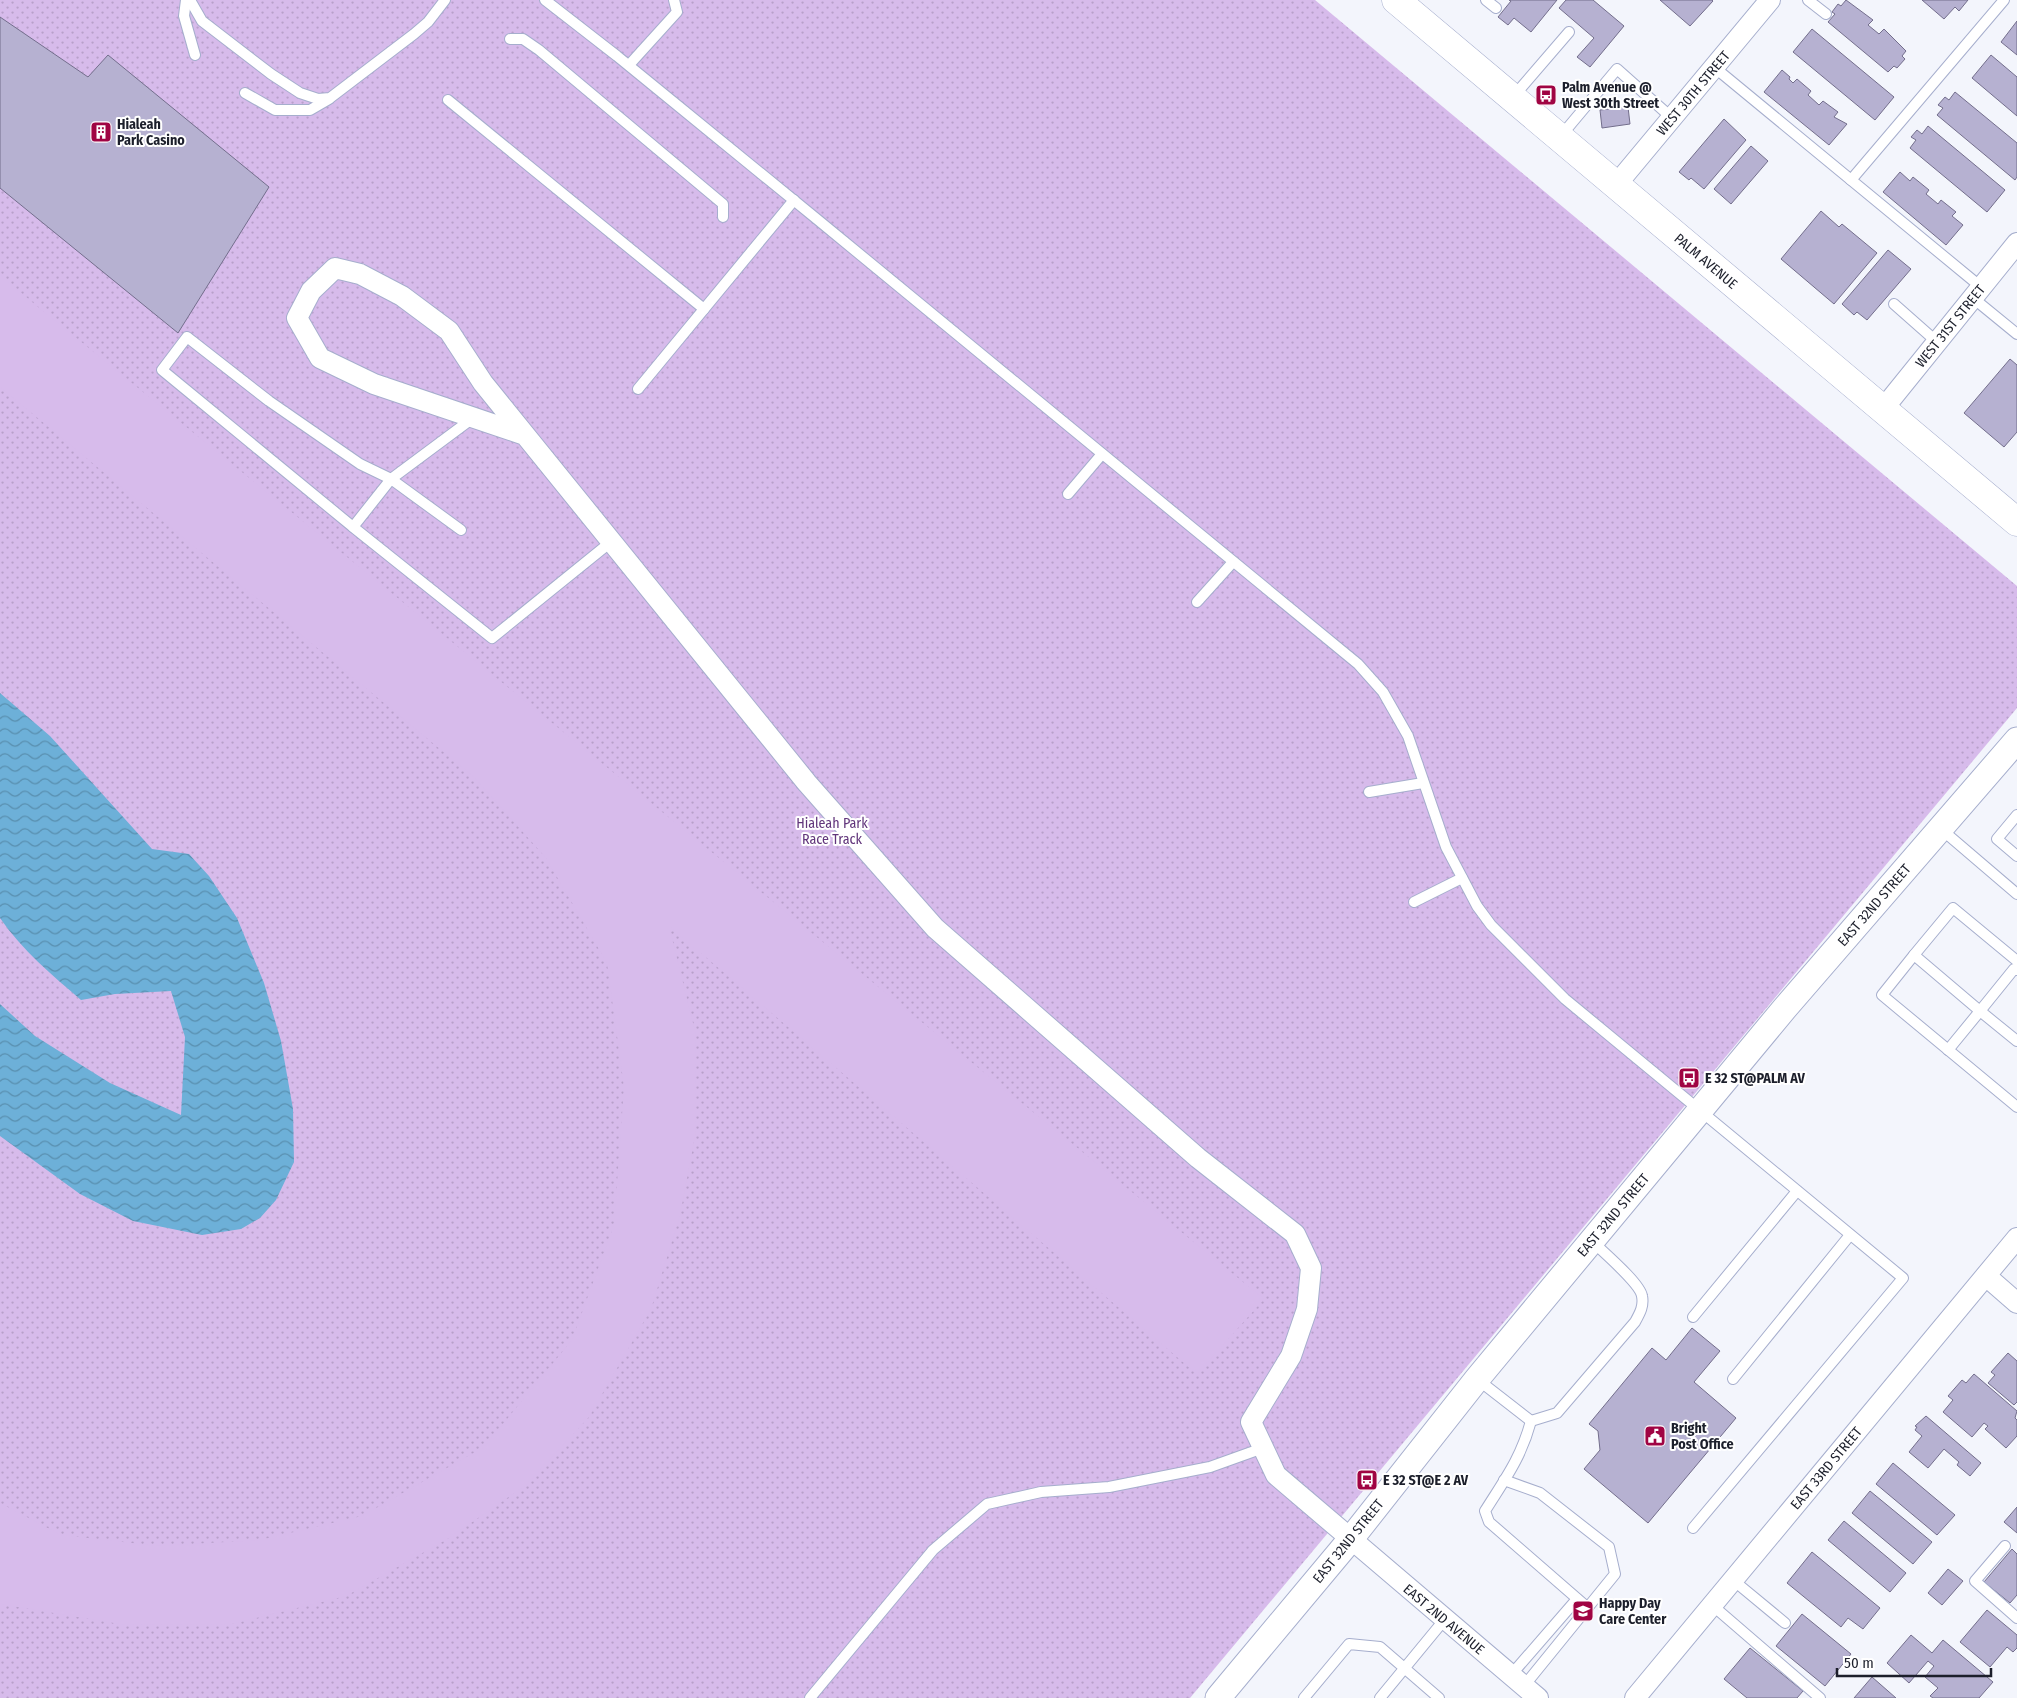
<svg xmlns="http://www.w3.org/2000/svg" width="2017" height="1698" viewBox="0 0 2017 1698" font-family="'Fira Sans Condensed',sans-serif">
	<defs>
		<pattern id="grass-dots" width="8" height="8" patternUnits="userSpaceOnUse" patternTransform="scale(1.25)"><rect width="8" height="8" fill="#d7bbeb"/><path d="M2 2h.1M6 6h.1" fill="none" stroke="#b8a0ca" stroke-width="1.8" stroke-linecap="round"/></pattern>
		<pattern id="water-waves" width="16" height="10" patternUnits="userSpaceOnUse" patternTransform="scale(1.25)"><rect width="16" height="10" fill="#6db0d8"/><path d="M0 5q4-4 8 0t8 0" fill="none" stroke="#598faf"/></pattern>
	</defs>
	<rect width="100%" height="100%" fill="#f3f5fc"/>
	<polygon fill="url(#grass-dots)" points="0,0 1315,0 2017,586 2017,708 1190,1698 0,1698"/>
	<polygon fill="#d7bbeb" points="0,275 38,307 1264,1299 1197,1374 669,926 695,1031 696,1131 680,1215 651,1309 589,1417 526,1485 449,1538 346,1596 232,1624 126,1625 0,1604 0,1503 61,1535 158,1546 260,1540 362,1516 484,1447 572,1340 614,1225 624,1087 607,963 546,858 474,777 0,387"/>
	<path fill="url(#water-waves)" d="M0 693 50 736 152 849 189 854 209 876 237 918 264 983 281 1041 293 1109 294 1162 276 1200 260 1218 241 1229 202 1235 133 1221 80 1194 0 1136V1004L35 1036 110 1083 181 1115 185 1037 171 991 115 994 81 1000C52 975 22 950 0 918Z"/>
	<g fill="#b6b1d1" stroke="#736e8c">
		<polygon points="1509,0 1557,0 1531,32 1514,18 1508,25 1498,17 1511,1"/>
		<polygon points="1566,0 1593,0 1624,26 1590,67 1577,57 1594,38 1559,8"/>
		<polygon points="1660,0 1712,0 1713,1 1690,26"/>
		<polygon points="1846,0 1873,20 1868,25 1879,34 1884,29 1906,51 1902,56 1905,59 1897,68 1894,66 1888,72 1828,22 1835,14 1832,12 1838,4 1841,6"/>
		<polygon points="1922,0 1968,0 1959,11 1955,7 1944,19"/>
		<polygon points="0,17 88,77 108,55 269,187 178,333 0,188"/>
		<polygon points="2017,21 2017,55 2001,42"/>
		<polygon points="1812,29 1894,97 1875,120 1793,52"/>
		<polygon points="1991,55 2017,77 2017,116 1972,78"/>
		<polygon points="1782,70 1790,77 1789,79 1793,83 1797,79 1811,91 1808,95 1819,105 1823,101 1838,112 1834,117 1847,124 1829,145 1764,92"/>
		<polygon points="1955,92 2017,143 2017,177 2015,180 1937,115 1943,108 1938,105 1945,97 1949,100"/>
		<polygon points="1628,107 1630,124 1602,128 1600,110"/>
		<polygon points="1724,119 1746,140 1704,189 1691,178 1689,180 1679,172"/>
		<polygon points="1928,126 2005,190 1987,212 1910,148 1916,140 1911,137 1917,130 1922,134"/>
		<polygon points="1751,146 1768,161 1731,204 1714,189"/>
		<polygon points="1900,172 1910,181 1913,177 1929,190 1926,194 1938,204 1941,200 1956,212 1952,216 1963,225 1946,245 1883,192"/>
		<polygon points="1821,211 1839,227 1842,224 1877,253 1834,304 1781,259"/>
		<polygon points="1888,250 1911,269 1867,320 1857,312 1854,315 1842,304"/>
		<polygon points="2010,359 2017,365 2017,432 2004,447 1964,413"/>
		<polygon points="1692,1328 1720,1351 1694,1382 1736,1418 1648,1523 1584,1469 1600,1450 1598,1431 1589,1424 1652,1348 1666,1360"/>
		<polygon points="2008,1353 2017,1361 2017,1402 2014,1405 1988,1383 1995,1375 1991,1372"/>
		<polygon points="1974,1374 2017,1411 2015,1418 2017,1420 2017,1436 2006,1448 1985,1429 1988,1426 1984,1423 1972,1437 1943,1412 1953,1400 1948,1396 1962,1380 1966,1383"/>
		<polygon points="1926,1416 1981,1463 1970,1476 1957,1465 1959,1462 1944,1449 1928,1468 1909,1452 1922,1436 1915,1430 1917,1427 1915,1426"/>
		<polygon points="1893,1463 1955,1515 1937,1535 1876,1484"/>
		<polygon points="1870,1491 1932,1542 1913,1564 1852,1513"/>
		<polygon points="2017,1507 2017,1533 2004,1522"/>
		<polygon points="1844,1521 1906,1573 1890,1592 1828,1540"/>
		<polygon points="2012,1549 2017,1554 2017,1595 2010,1603 1984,1582"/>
		<polygon points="1812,1552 1880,1608 1863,1629 1848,1618 1841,1627 1787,1583"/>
		<polygon points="1948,1569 1963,1581 1942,1605 1928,1593"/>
		<polygon points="1987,1610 2017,1635 2017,1648 2013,1652 2007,1647 1990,1667 1960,1642"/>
		<polygon points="1802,1614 1851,1654 1825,1686 1776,1646"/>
		<polygon points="1911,1635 1932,1653 1943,1640 1993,1682 1979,1698 1933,1698 1930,1696 1938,1688 1925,1677 1934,1666 1928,1661 1909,1683 1887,1663"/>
		<polygon points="1750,1648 1803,1691 1797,1698 1747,1698 1724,1679"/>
		<polygon points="1872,1677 1896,1698 1854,1698"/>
	</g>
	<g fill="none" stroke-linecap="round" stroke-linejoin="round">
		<g stroke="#a6aecd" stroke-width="12">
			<g id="service">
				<polyline points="186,0 184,16 195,55"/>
				<polyline points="190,0 202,21 271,74 300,93 318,99 330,98 414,34 428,22 445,0"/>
				<polyline points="545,0 617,56 818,220 1358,664 1383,692 1408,736 1446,847 1477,906 1491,925 1565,999 1903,1278 1693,1528"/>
				<polyline points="1486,0 1496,8"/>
				<polyline points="1808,0 1826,14"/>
				<polyline points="510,39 523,39 539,50 723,204 723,217"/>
				<polyline points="629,65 677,12 674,0"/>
				<polyline points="1714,67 1981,287"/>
				<polyline points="245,93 275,110 310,110 329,99"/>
				<polyline points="1513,97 1569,32"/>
				<polyline points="448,100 704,309"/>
				<polyline points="1560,137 1617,69 1672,118"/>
				<polyline points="1851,180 2004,0"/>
				<polyline points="1973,298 2017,334"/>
				<polyline points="1894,304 1937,342"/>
				<polyline points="638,389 794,200"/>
				<polyline points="473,418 391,479 353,527 492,638 612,541"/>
				<polyline points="1068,494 1102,454"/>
				<polyline points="353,527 162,370 187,337 269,401 360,464 391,479 461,530"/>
				<polyline points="1197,602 1233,562"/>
				<polyline points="1369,792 1423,783"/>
				<polyline points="2017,815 1997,839 2017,856"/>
				<polyline points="1941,829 2017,894"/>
				<polyline points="1414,902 1462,878"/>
				<polyline points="1914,955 1882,995 2017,1107"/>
				<polyline points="2017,970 2014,969 1980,1011 2017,1041"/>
				<polyline points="1948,1050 1980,1011 1914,955 1953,908 2017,961"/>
				<polyline points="1693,1317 1797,1191"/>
				<polyline points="1477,1379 1531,1421"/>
				<polyline points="1733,1379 1850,1235"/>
				<path d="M1531 1421 1557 1413 1635 1322C1640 1313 1644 1306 1642 1296 1640 1283 1603 1252 1592 1241"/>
				<path d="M1531 1421C1521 1458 1505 1479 1485 1511L1489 1522 1588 1608"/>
				<polyline points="1504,1480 1540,1493 1609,1547 1615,1574 1524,1686"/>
				<polyline points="2005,1546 1975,1581 2017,1618"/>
				<polyline points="1733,1580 1785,1623"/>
				<polyline points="1712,1605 1820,1698"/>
				<polyline points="1511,1675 1577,1599"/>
				<polyline points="810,1698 933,1550 987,1504 1041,1492 1109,1487 1210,1467 1263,1448"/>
				<polyline points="1304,1698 1349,1644 1380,1647 1439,1698"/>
				<polyline points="1380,1698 1445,1619"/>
			</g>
		</g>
		<g stroke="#a6aecd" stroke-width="22">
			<g id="minor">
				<polyline points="1616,185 1770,0"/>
				<polyline points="1883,409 2017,243"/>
				<polyline points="525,435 374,384 320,358 297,318 311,291 335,268 360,274 402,296 449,331 483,383 807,783 935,928 1198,1158 1295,1234 1311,1268 1307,1309 1291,1356 1251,1422 1276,1475 1538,1698"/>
				<polyline points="1986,1276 2017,1303"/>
				<polyline points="1635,1698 2017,1238"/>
			</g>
		</g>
		<g stroke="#a6aecd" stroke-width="27">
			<polyline id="tertiary" points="1218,1698 1350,1540 1477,1379 1785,1008 2017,740"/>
		</g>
		<g stroke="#a6aecd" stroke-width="29">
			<polyline id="secondary" points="1396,0 2017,522"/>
		</g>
		<use href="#service" stroke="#fff" stroke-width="10"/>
		<use href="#minor" stroke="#fff" stroke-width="20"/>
		<use href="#tertiary" stroke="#fff" stroke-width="25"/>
		<use href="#secondary" stroke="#fff" stroke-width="28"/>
	</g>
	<defs>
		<g id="bus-square" transform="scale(1.125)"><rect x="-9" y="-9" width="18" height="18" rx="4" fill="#a00443" stroke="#fff"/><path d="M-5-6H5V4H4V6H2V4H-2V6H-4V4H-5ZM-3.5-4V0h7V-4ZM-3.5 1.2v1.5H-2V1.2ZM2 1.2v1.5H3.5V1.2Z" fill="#fff"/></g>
		<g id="building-square" transform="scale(1.125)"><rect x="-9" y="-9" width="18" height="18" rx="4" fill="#a00443" stroke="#fff"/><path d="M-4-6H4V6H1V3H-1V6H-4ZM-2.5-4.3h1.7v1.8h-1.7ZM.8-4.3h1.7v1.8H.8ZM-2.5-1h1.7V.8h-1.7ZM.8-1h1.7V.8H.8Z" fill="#fff"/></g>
		<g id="civic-square" transform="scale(1.125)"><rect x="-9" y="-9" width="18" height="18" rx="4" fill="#a00443" stroke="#fff"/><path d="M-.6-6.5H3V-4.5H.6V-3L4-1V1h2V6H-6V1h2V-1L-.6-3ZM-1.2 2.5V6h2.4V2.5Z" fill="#fff"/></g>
		<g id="school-square" transform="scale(1.125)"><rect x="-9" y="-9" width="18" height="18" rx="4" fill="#a00443" stroke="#fff"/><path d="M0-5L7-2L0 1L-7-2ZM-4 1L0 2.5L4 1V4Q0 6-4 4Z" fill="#fff"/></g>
	</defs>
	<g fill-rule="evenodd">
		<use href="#bus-square" x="1546" y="95"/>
		<use href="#building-square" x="101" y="132"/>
		<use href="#bus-square" x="1689" y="1078"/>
		<use href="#civic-square" x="1655" y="1436"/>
		<use href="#bus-square" x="1367" y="1480"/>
		<use href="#school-square" x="1583" y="1611"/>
	</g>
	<g text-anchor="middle" stroke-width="4" stroke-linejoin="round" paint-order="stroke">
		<g font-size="14" font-weight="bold" fill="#1c1f2b" stroke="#fff" text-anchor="start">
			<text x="1562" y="92">Palm Avenue @<tspan x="1562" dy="16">West 30th Street</tspan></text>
			<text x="117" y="129">Hialeah<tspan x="117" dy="16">Park Casino</tspan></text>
			<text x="1705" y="1083">E 32 ST@PALM AV</text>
			<text x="1671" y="1433">Bright<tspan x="1671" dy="16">Post Office</tspan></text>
			<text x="1383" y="1485">E 32 ST@E 2 AV</text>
			<text x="1599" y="1608">Happy Day<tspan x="1599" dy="16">Care Center</tspan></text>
		</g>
		<g font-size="14" fill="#1c1f2b" stroke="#fff">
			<text transform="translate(1693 93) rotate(-50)" y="5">WEST 30TH STREET</text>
			<text transform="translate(1706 261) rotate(40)" y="5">PALM AVENUE</text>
			<text transform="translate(1950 326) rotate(-51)" y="5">WEST 31ST STREET</text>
			<text transform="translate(1874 905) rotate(-49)" y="5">EAST 32ND STREET</text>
			<text transform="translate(1613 1215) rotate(-50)" y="5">EAST 32ND STREET</text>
			<text transform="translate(1826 1468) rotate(-50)" y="5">EAST 33RD STREET</text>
			<text transform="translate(1348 1541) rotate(-51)" y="5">EAST 32ND STREET</text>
			<text transform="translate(1444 1619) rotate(40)" y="5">EAST 2ND AVENUE</text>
		</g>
		<g font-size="14" fill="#61357b" stroke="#fff">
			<text x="832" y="828">Hialeah Park<tspan x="832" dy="16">Race Track</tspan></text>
		</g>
	</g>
	<path d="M1837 1668v8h154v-8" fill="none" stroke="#1c1f2b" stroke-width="2.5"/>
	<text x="1844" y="1668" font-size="15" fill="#1c1f2b" stroke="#ffffff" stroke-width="4" paint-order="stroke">50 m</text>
</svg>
